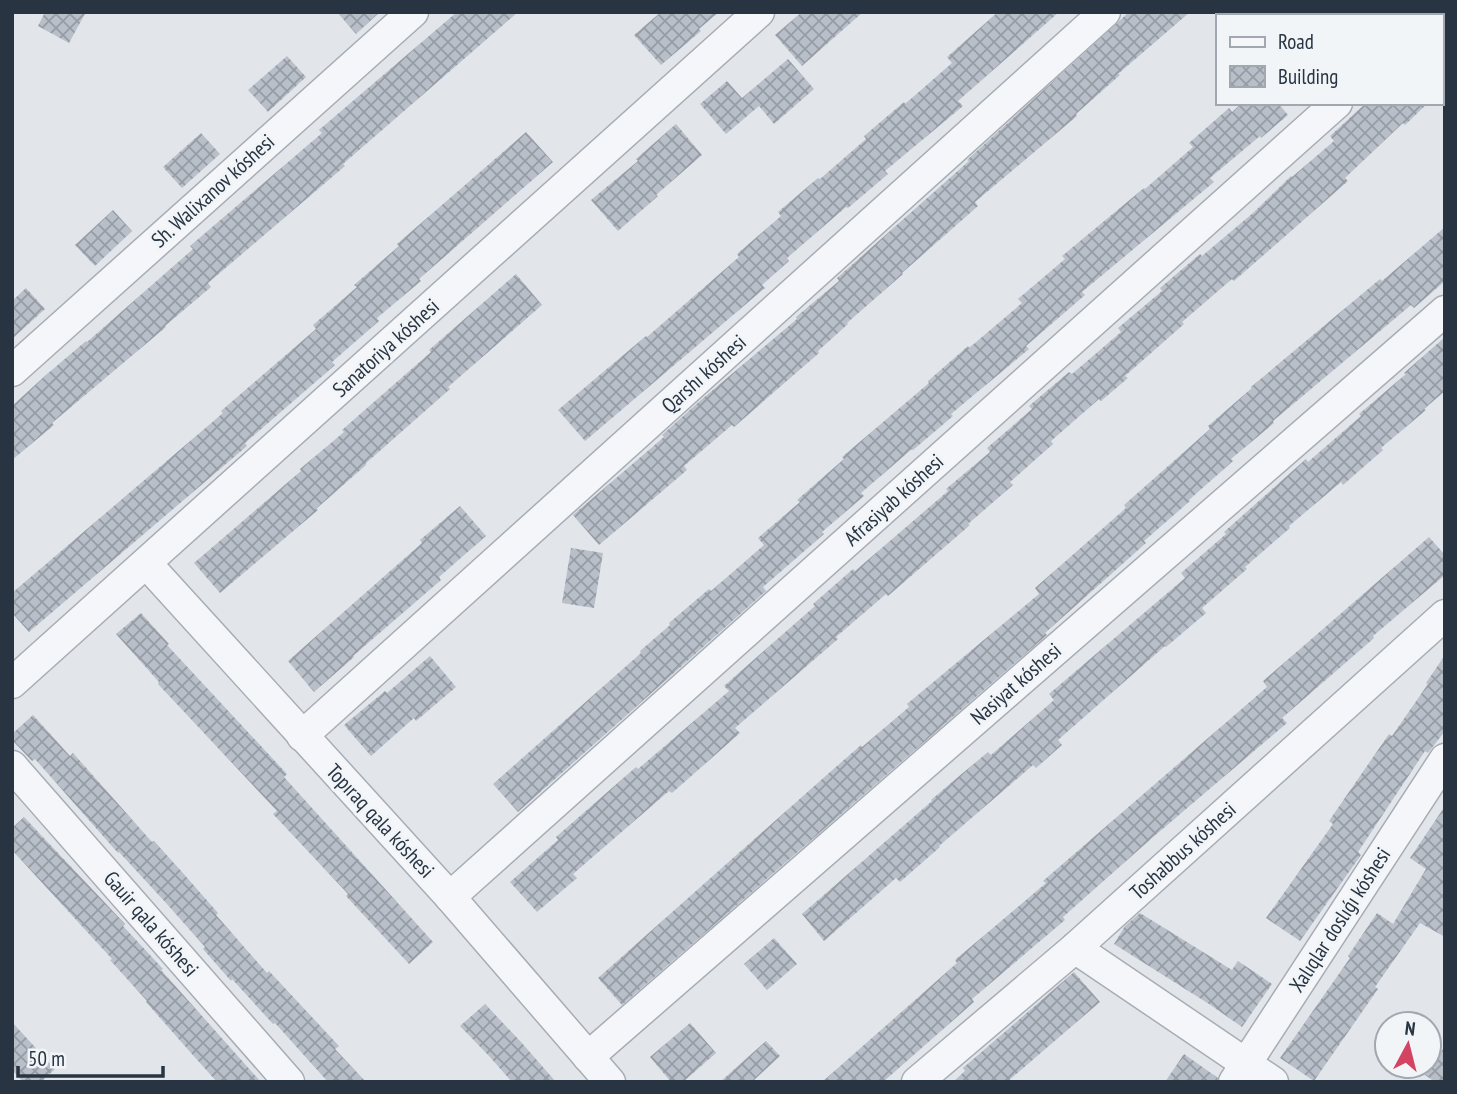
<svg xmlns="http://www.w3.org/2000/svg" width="1457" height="1094" viewBox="0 0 1457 1094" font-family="'PT Sans Narrow',sans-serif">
	<defs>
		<pattern id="building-cross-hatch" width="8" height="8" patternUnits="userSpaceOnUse" patternTransform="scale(1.75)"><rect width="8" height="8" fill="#b9bfc8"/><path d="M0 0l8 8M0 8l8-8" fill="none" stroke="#969ca4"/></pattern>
	</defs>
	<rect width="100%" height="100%" fill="#e2e6eb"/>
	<g fill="url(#building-cross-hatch)">
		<polygon points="45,12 86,12 69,43 38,26"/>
		<polygon points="337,12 380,12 356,34"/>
		<polygon points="457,12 518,12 343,164 345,166 208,283 211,287 165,326 166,327 52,423 54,425 12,460 12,406 46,375 86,341 87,342 193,249 190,246 322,133 319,130"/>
		<polygon points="661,12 719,12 699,29 701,31 661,65 634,35"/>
		<polygon points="802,12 863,12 802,66 775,35"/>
		<polygon points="998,12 1059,12 958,101 963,106 885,171 888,174 848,208 846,207 787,258 789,261 762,285 765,288 585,441 558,410 646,336 647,337 739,257 737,254 781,216 778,212 818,178 820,179 866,139 864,136 904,102 905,104 952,63 947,57"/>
		<polygon points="1129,12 1190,12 1118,74 1120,75 1076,114 1077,116 975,202 978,206 902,273 903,274 847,323 848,324 818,351 819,353 734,427 732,425 684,466 687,470 599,545 573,515 664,437 662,435 701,400 797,319 796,317 839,281 837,278 969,161 967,160"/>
		<polygon points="287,56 306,77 268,112 248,90"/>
		<polygon points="788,59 814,89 774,124 759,106 726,134 700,104 727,81 742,98"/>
		<polygon points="1242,103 1278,103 1288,115 1261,138 1260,136 1210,178 1214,182 1082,292 1085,295 1026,346 1029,349 951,414 953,416 913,450 912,449 861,493 864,496 822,532 824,534 763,587 766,591 518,812 493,784 641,653 640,651 670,625 669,623 709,589 711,591 764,545 758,538 800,502 797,500 844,459 842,457 929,383 928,381 968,346 969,348 1022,303 1018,299 1065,259 1062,256 1144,188 1145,189 1193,147 1189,143 1229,108 1232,112"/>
		<polygon points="1366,103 1428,103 1405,125 1403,123 1345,178 1348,181 1234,281 1232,279 1182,322 1184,324 1125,376 1128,378 1101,401 1099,399 1051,441 1053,444 1010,482 1013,485 968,524 970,525 888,596 886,594 836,637 838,639 735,728 740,733 672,793 669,791 573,874 577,878 537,912 510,882 558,840 556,837 636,767 638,769 729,691 724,686 815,606 813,604 853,569 855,571 948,491 946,489 990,452 987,448 1032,409 1029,406 1069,372 1072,374 1121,332 1118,328 1162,291 1160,288 1200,254 1202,256 1253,213 1291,176 1292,177 1334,141 1330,136"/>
		<polygon points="676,124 702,155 656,195 658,196 618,231 591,200 638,161 636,159"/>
		<polygon points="526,132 553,162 419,279 421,281 377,318 379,321 332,362 335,365 245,443 247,446 29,632 12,613 12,593 223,413 221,411 316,329 313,325 357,287 354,285 399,246 397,244"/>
		<polygon points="201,133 220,154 182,188 163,167"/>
		<polygon points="113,210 132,231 95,266 75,245"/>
		<polygon points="1445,227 1445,281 1414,308 1411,305 1273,421 1274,423 1231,459 1233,461 1189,500 1190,501 1144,541 1146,543 1045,633 1047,635 622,1005 598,978 821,780 861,745 862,747 909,707 907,704 1039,594 1035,588 1126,508 1124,505 1210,429 1208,426 1252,388 1251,387 1380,279 1382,281"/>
		<polygon points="516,274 542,305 448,387 450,389 365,464 366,465 316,509 318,510 220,593 194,563 301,471 300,469 344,432 342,430 431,352 429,350"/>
		<polygon points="26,288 45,309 12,339 12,301"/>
		<polygon points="1445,337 1445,391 1424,409 1426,410 1381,448 1383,450 1343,485 1341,482 1289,526 1290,528 1245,567 1247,569 1202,608 1206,613 1166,647 1165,646 1058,740 1062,745 1036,768 1033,765 939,846 940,847 900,882 896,878 824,941 802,914 932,801 931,800 958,777 988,752 991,755 1054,700 1049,694 1185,578 1181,573 1226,534 1224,532 1306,459 1308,462 1361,416 1359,414 1406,374 1404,373"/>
		<polygon points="460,506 486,536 439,577 441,580 353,656 354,657 314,692 288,661 422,543 420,540"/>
		<polygon points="1429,537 1445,555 1445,575 1373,636 1374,638 1282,718 1287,723 1152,838 1063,917 1065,920 972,999 974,1002 883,1082 822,1082 957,963 955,960 1046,883 1043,881 1267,687 1263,681"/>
		<polygon points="571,548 603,553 594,608 562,603"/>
		<polygon points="141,613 169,644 167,645 287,774 284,777 433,942 409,964 346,896 348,894 273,814 277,811 158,684 159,682 116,634"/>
		<polygon points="1445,655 1445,731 1428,753 1425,751 1358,852 1361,855 1300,941 1266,918 1333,824 1329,821 1389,734 1392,736 1428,684 1426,683"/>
		<polygon points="430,656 456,687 416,721 414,718 371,756 344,725 385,691 387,693"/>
		<polygon points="33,715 70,756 73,753 152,842 154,841 182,872 218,913 216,915 267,973 269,971 339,1046 335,1049 366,1082 328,1082 275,1023 273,1024 232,979 231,981 203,949 205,947 166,903 119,852 118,853 35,759 32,761 12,740 12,734"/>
		<polygon points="1445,806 1445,937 1420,923 1375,987 1378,989 1314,1081 1280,1058 1350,958 1348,956 1377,913 1393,924 1426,869 1410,858"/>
		<polygon points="24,817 125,924 123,926 163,969 161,970 261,1082 217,1082 191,1053 146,1002 147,1001 110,960 112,959 12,850 12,828"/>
		<polygon points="1140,913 1232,970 1238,961 1272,984 1242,1027 1209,1004 1114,944 1125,926"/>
		<polygon points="774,938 797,964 767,990 744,964"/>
		<polygon points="1074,972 1100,1002 1007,1082 953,1082 965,1071 963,1068"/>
		<polygon points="485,1004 521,1042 556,1082 512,1082 489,1056 460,1026"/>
		<polygon points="12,1022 55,1069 41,1082 23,1082 12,1070"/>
		<polygon points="690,1023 716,1053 683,1082 671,1082 650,1057"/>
		<polygon points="766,1041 780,1056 752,1082 720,1082"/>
		<polygon points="1445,1046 1445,1082 1435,1082 1425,1075"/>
		<polygon points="1184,1054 1218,1078 1217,1082 1165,1082"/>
	</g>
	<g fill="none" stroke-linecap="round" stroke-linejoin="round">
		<g stroke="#a7adb5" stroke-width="33">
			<g id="minor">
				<polyline points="1435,16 1439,12"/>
				<polyline points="12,371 413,12"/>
				<polyline points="146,563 450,897 610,1082"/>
				<polyline points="12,683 759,12"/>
				<polyline points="302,736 1105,12"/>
				<polyline points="12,766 289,1082"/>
				<polyline points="450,897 1337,103"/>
				<polyline points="1075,948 1273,1082"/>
				<polyline points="588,1057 1445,311"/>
				<polyline points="917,1082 1075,948 1445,615"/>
				<polyline points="1234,1082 1445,759"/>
			</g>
		</g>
		<use href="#minor" stroke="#f5f6f9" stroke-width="30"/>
	</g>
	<g text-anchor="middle" stroke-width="6" stroke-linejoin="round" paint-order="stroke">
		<g font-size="21" fill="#293443" stroke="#f2f5f8">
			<text transform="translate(213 191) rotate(-42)" y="7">Sh. Walixanov kóshesi</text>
			<text transform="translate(386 348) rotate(-42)" y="7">Sanatoriya kóshesi</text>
			<text transform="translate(704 374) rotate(-42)" y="7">Qarshı kóshesi</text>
			<text transform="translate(894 500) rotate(-42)" y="7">Afrasiyab kóshesi</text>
			<text transform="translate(1016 684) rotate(-41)" y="7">Nasiyat kóshesi</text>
			<text transform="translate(380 821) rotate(47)" y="7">Topıraq qala kóshesi</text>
			<text transform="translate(1183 851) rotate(-42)" y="7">Toshabbus kóshesi</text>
			<text transform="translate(1340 920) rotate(-57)" y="7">Xalıqlar doslıǵı kóshesi</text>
			<text transform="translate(151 924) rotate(49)" y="7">Gauir qala kóshesi</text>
		</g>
	</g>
	<rect width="1457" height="1094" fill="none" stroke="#293443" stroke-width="28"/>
	<rect x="1216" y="14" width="228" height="91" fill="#f2f5f8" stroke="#a2a8b0" stroke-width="2"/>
	<rect x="1230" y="37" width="35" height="10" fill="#f5f6f9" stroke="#a2a8b0" stroke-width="2"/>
	<text x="1278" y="49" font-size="21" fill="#293443">Road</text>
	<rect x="1230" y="66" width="35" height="21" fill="url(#building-cross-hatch)" stroke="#a2a8b0" stroke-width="2"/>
	<text x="1278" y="84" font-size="21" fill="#293443">Building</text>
	<g transform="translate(1408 1045) rotate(7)"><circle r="33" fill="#f2f5f8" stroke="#a2a8b0" stroke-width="2"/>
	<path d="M0-5L12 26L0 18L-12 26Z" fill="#d24462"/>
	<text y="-10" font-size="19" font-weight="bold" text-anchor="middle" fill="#293443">N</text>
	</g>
	<path d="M18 1066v10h145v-10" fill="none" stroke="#293443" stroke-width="3.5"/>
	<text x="28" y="1066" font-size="21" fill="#293443" stroke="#f2f5f8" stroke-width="5" paint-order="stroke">50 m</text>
</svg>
